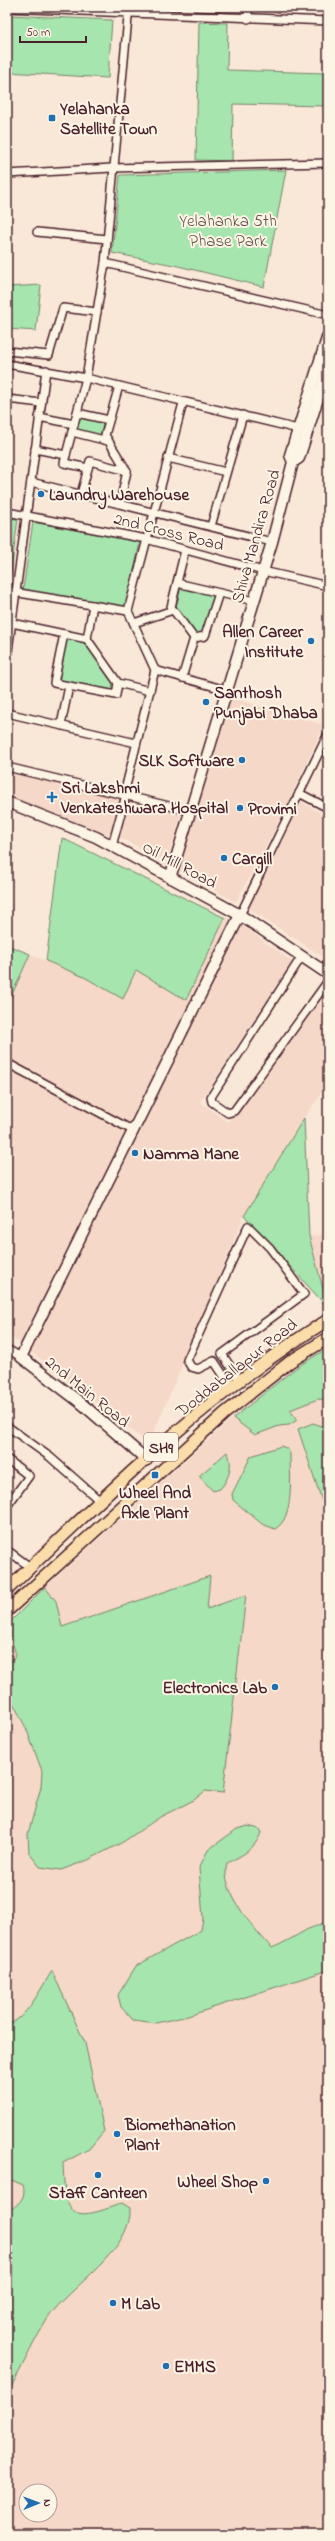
<svg xmlns="http://www.w3.org/2000/svg" width="335" height="2541" viewBox="0 0 335 2541" font-family="'Indie Flower',sans-serif">
	<rect width="100%" height="100%" fill="#f9e8d7"/>
	<filter id="ink" filterUnits="userSpaceOnUse"><feTurbulence type="fractalNoise" baseFrequency=".025" numOctaves="2"/><feDisplacementMap in="SourceGraphic" scale="8" xChannelSelector="R" yChannelSelector="G"/><feConvolveMatrix kernelMatrix="1 2 1 2 8 2 1 2 1" color-interpolation-filters="sRGB"/></filter>
	<g filter="url(#ink)">
		<g fill="#f5d8c7" fill-rule="evenodd">
			<polygon points="230,697 324,725 284,812 236,902 175,868"/>
			<polygon points="7,768 122,796 110,835 7,795"/>
			<polygon points="128,800 181,814 167,862 117,836"/>
			<polygon points="302,802 328,818 328,960 248,908"/>
			<polygon points="62,838 244,927 293,962 200,1102 228,1122 328,989 328,1084 304,1118 244,1216 149,1444 19,1342 7,1336 7,945 46,961"/>
			<polygon points="328,1235 328,1306 309,1236"/>
			<path d="M328 1348V2534H7V1625L49 1769 207 1609 210 1577 62 1627 56 1601 45 1587 229 1421 297 1367ZM26 2491H50V2515H26Z"/>
		</g>
		<g fill="#a6e5ad" stroke="#78826c">
			<polygon points="8,15 112,20 108,78 7,72"/>
			<polygon points="199,22 228,23 227,70 325,73 324,106 233,104 232,161 196,160"/>
			<polygon points="286,170 264,287 174,265 112,253 120,175"/>
			<polygon points="41,285 36,331 7,329 7,287"/>
			<polygon points="80,415 105,421 101,438 76,432"/>
			<polygon points="7,518 18,519 9,587 7,587"/>
			<polygon points="33,522 140,542 126,610 23,589"/>
			<polygon points="181,587 214,596 203,633 194,635 176,607"/>
			<polygon points="65,637 85,642 115,683 113,693 57,681"/>
			<polygon points="62,838 225,918 186,1000 136,970 123,999 84,977 46,961"/>
			<polygon points="7,945 30,954 7,1006"/>
			<polygon points="304,1118 309,1236 328,1308 244,1216"/>
			<polygon points="328,1348 328,1400 318,1399 290,1410 297,1420 289,1425 279,1426 255,1435 233,1418 297,1367"/>
			<polygon points="313,1423 325,1427 328,1436 328,1505 324,1507 298,1429"/>
			<path d="M281 1446 288 1449 290 1454C290 1475 295 1518 275 1529L262 1524 233 1500 232 1494 251 1456Z"/>
			<path d="M227 1452C234 1464 229 1479 220 1489L213 1491 199 1476Z"/>
			<polygon points="210,1576 207,1609 246,1595 223,1793 205,1791 194,1800 160,1817 123,1842 88,1860 61,1870 40,1867 29,1853 28,1834 41,1787 42,1771 26,1728 7,1691 7,1665 16,1655 7,1625 45,1587 56,1601 62,1627"/>
			<path d="M248 1826 259 1829 261 1833C254 1850 243 1855 227 1863 219 1890 255 1930 272 1948 284 1943 294 1937 306 1930 314 1926 321 1926 328 1919V1970L188 2016 156 2023 133 2020 121 2007 118 1995 136 1966 201 1930 203 1918 199 1868 208 1850 237 1829Z"/>
			<path d="M52 1971 85 2043 104 2131 89 2149 63 2163C65 2216 70 2224 122 2203L130 2208C133 2250 70 2286 48 2318 34 2340 23 2366 10 2389L7 2399V2212C17 2205 27 2199 23 2185L7 2178V2024C25 2022 42 1986 52 1971Z"/>
		</g>
		<g fill="none" stroke-linecap="round" stroke-linejoin="round">
			<g stroke="#4a1f2b" stroke-width="10">
				<g id="street">
					<polyline points="7,8 328,21"/>
					<polyline points="248,19 248,7"/>
					<polyline points="7,174 112,168 328,163"/>
					<polyline points="37,232 107,239"/>
					<polyline points="105,263 328,315"/>
					<polyline points="7,351 49,355 63,308 97,312"/>
					<polyline points="7,364 86,378 298,429"/>
					<polyline points="119,386 105,435 127,471 120,503"/>
					<polyline points="7,399 41,403"/>
					<polyline points="77,413 109,420"/>
					<polyline points="39,417 74,424"/>
					<polyline points="72,432 108,441"/>
					<polyline points="35,449 66,455 86,378 105,263 129,7"/>
					<polyline points="66,455 64,463 88,468"/>
					<polyline points="168,458 226,472"/>
					<polyline points="31,482 272,542"/>
					<polyline points="81,494 90,461 127,471"/>
					<polyline points="7,512 146,539 263,571 328,586"/>
					<polyline points="211,526 243,415"/>
					<polyline points="185,550 171,607 194,638"/>
					<polyline points="177,583 254,601"/>
					<polyline points="7,591 128,611"/>
					<polyline points="93,605 87,639 118,683 150,691"/>
					<polyline points="12,623 64,634 54,683 69,686 61,725"/>
					<polyline points="134,623 173,610"/>
					<polyline points="64,634 87,639"/>
					<polyline points="194,638 205,636 219,593"/>
					<polyline points="7,658 46,370"/>
					<polyline points="155,670 128,611 183,403"/>
					<polyline points="155,670 226,690"/>
					<polyline points="182,678 194,638"/>
					<polyline points="69,686 116,695 118,683"/>
					<polyline points="7,713 136,743"/>
					<polyline points="7,767 190,811"/>
					<polyline points="299,793 328,808"/>
					<polyline points="124,794 155,670"/>
					<polyline points="112,846 126,795"/>
					<polyline points="240,915 328,734"/>
					<polyline points="302,956 211,1097 212,1102 228,1113 234,1111 328,981"/>
					<polyline points="7,1063 134,1131"/>
					<polyline points="7,1349 21,1357"/>
					<polyline points="232,1388 214,1361 198,1369 191,1367 187,1360 248,1226 270,1248 304,1294 222,1354 240,1381"/>
					<polyline points="7,1426 50,1457 100,1501"/>
					<polyline points="7,1459 29,1476 7,1506"/>
					<polyline points="7,1550 30,1567"/>
				</g>
			</g>
			<g stroke="#4a1f2b" stroke-width="13">
				<g id="secondary">
					<polyline points="293,462 290,455 328,335"/>
					<polyline points="7,802 96,837 240,915 328,974"/>
					<polyline points="170,878 272,542 293,462 299,458 328,367"/>
					<polyline points="147,1460 81,1403 21,1357 240,915"/>
				</g>
			</g>
			<g stroke="#4a1f2b" stroke-width="14">
				<g id="primary">
					<path d="M7 1590C105 1495 211 1391 328 1320"/>
					<polyline points="7,1611 225,1413 291,1361 328,1338"/>
				</g>
			</g>
			<use href="#street" stroke="#fcf5e5" stroke-width="7"/>
			<use href="#secondary" stroke="#fcf5e5" stroke-width="10"/>
			<use href="#primary" stroke="#fbddab" stroke-width="11"/>
		</g>
	</g>
	<g fill="#1f6fb2" stroke="#fcf5e5" stroke-width="1.5">
		<rect x="48" y="114" width="8" height="8" rx="2"/>
		<circle cx="41" cy="494" r="4"/>
		<circle cx="311" cy="641" r="4"/>
		<circle cx="206" cy="702" r="4"/>
		<circle cx="242" cy="760" r="4"/>
		<path d="M50 791h4v4h4v4h-4v4h-4v-4h-4v-4h4z"/>
		<circle cx="240" cy="808" r="4"/>
		<circle cx="224" cy="858" r="4"/>
		<circle cx="135" cy="1153" r="4"/>
		<rect x="151" y="1471" width="8" height="8" rx="2"/>
		<circle cx="275" cy="1687" r="4"/>
		<circle cx="117" cy="2134" r="4"/>
		<circle cx="98" cy="2175" r="4"/>
		<circle cx="266" cy="2181" r="4"/>
		<circle cx="113" cy="2303" r="4"/>
		<circle cx="166" cy="2366" r="4"/>
	</g>
	<g text-anchor="middle" stroke-width="4" stroke-linejoin="round" paint-order="stroke">
		<rect fill="#fcf5e5" stroke="#7f5f63" stroke-width="1" x="144" y="1433" width="34" height="28" rx="3"/>
		<g font-size="16" font-weight="bold" fill="#4a1f2b">
			<text x="161" y="1453">SH9</text>
		</g>
		<g font-size="17" font-weight="bold" fill="#4a1f2b" stroke="#fcf5e5" text-anchor="start">
			<text x="60" y="114">Yelahanka<tspan x="60" dy="20">Satellite Town</tspan></text>
			<text x="49" y="500">Laundry Warehouse</text>
			<text x="303" y="637" text-anchor="end">Allen Career<tspan x="303" dy="20">Institute</tspan></text>
			<text x="214" y="698">Santhosh<tspan x="214" dy="20">Punjabi Dhaba</tspan></text>
			<text x="234" y="766" text-anchor="end">SLK Software</text>
			<text x="61" y="793">Sri Lakshmi<tspan x="61" dy="20">Venkateshwara Hospital</tspan></text>
			<text x="248" y="814">Provimi</text>
			<text x="232" y="864">Cargill</text>
			<text x="143" y="1159">Namma Mane</text>
			<text x="155" y="1498" text-anchor="middle">Wheel And<tspan x="155" dy="20">Axle Plant</tspan></text>
			<text x="267" y="1693" text-anchor="end">Electronics Lab</text>
			<text x="125" y="2130">Biomethanation<tspan x="125" dy="20">Plant</tspan></text>
			<text x="258" y="2187" text-anchor="end">Wheel Shop</text>
			<text x="98" y="2198" text-anchor="middle">Staff Canteen</text>
			<text x="121" y="2309">M Lab</text>
			<text x="174" y="2372">EMMS</text>
		</g>
		<g font-size="17" fill="#61504c" stroke="#fcf5e5">
			<text x="228" y="226">Yelahanka 5th<tspan x="228" dy="20">Phase Park</tspan></text>
		</g>
		<g font-size="17" fill="#4a1f2b" stroke="#fcf5e5">
			<text transform="translate(169 531) rotate(14)" y="6">2nd Cross Road</text>
			<text transform="translate(255 536) rotate(-74)" y="6">Shiva Mandira Road</text>
			<text transform="translate(180 864) rotate(28)" y="6">Oil Mill Road</text>
			<text transform="translate(236 1367) rotate(-38)" y="6">Doddaballapur Road</text>
			<text transform="translate(88 1391) rotate(39)" y="6">2nd Main Road</text>
		</g>
	</g>
	<rect width="335" height="2541" fill="none" stroke="#fcf5e5" stroke-width="24"/>
	<rect x="12" y="12" width="311" height="2517" fill="none" stroke="#4a1f2b" stroke-width="1.5" filter="url(#ink)"/>
	<g transform="translate(38 2503) rotate(89)"><circle r="19" fill="#fcf5e5" stroke="#b59f9b"/>
	<path d="M0-3L7 15L0 10L-7 15Z" fill="#1f6fb2"/>
	<text y="-6" font-size="11" font-weight="bold" text-anchor="middle" fill="#4a1f2b">N</text>
	</g>
	<path d="M20 36v6h66v-6" fill="none" stroke="#4a1f2b" stroke-width="2"/>
	<text x="26" y="36" font-size="12" fill="#4a1f2b" stroke="#fcf5e5" stroke-width="3" paint-order="stroke">50 m</text>
</svg>
